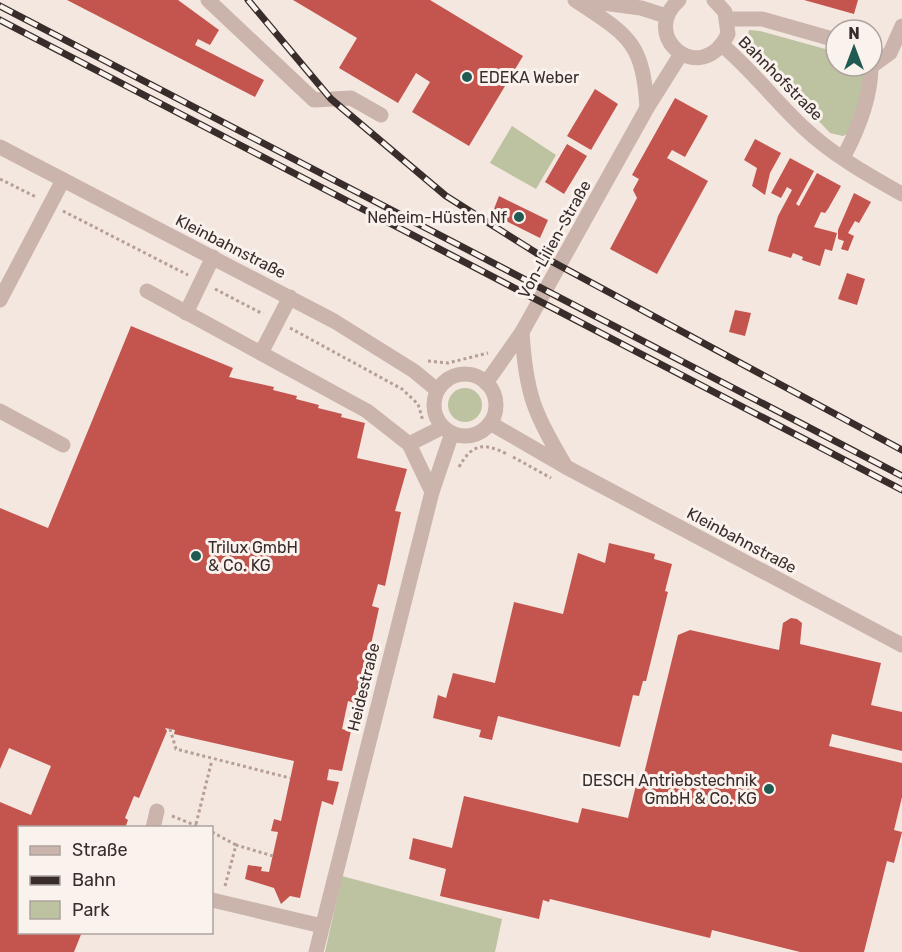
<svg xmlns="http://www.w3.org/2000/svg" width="902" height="952" viewBox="0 0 902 952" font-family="Rubik,sans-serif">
	<rect width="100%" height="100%" fill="#f3e7e0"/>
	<g fill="#bdc2a0">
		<polygon points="749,30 760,31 836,52 836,66 861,66 867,76 853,131 843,136 830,133 746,43"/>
		<polygon points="512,126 556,155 536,189 490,163"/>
		<circle cx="465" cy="405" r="17"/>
		<polygon points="342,876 502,919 495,952 325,952"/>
	</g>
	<g fill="#c3554e">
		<polygon points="67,0 178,0 219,30 210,45 198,39 195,45 264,80 255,97"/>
		<polygon points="293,0 430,0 523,56 469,146 412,112 430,82 416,73 398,103 339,68 357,38"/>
		<polygon points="804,0 858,0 854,14"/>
		<polygon points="595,89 618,104 591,150 567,136"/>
		<polygon points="675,98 708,116 685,157 672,150 667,158 708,181 657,274 610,249 637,198 633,190 639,179 632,175"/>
		<polygon points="755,139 781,153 770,173 765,195 752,186 757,168 744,160"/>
		<polygon points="567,144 587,156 564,194 545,182"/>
		<polygon points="790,158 814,171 796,204 799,206 817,173 841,186 828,209 825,213 821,212 814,227 837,233 832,251 825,249 820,266 802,260 803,257 793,253 791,258 768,251 778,216 792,190 787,187 781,198 771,193"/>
		<polygon points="854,193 871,202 859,223 855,221 848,233 854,236 848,251 841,249 844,241 838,239 838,230"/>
		<polygon points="499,196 548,220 540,238 492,214"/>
		<polygon points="847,273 865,279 857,305 838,299"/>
		<polygon points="735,310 751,313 745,336 729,332"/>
		<polygon points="131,326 233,368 229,377 274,387 273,390 297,396 296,399 319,405 318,408 342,414 341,417 365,423 357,458 407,469 395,511 401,512 385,586 378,584 372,606 379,608 358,704 348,701 342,729 351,731 342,771 329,769 327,780 339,782 333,805 322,801 300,898 290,896 281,904 274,888 245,879 248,865 262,867 261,871 269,872 278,832 271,831 274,819 281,821 294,761 174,734 175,730 165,728 167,731 139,798 134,796 125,818 128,820 125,828 20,828 20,932 82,932 74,952 0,952 0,802 31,815 51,766 9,748 0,769 0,508 48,528"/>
		<polygon points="609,543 655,554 654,559 672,564 665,591 668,592 646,681 643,681 639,696 633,695 620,747 498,716 492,740 479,737 481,730 433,718 438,695 446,698 453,673 495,683 514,602 563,614 578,553 605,563"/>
		<polygon points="791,618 797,619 802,623 800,644 881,663 871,705 902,712 902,751 832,734 829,746 902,763 902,797 894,830 902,832 894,863 887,861 864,952 800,952 712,930 710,938 550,899 549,902 543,900 539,919 440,896 446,869 409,859 413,838 452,848 464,796 578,823 582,808 628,818 637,781 642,782 678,635 690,630 779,650 783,623"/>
	</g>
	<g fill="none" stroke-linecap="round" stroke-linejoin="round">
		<g stroke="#b79e96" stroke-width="3" stroke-dasharray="3 3" stroke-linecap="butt">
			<polyline points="0,179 36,197"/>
			<polyline points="63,211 188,275"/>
			<polyline points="215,289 263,314"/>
			<polyline points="290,328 402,389 418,404 423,421"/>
			<polyline points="428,361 448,363 488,353"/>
			<polyline points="513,457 551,478"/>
			<path d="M459 467C472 444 483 442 507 454"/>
			<polyline points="170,729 176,749 290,778"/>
			<polyline points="172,816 202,828"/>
			<polyline points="196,824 212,760"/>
			<polyline points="212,832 236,845"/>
			<polyline points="225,886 236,845 273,856"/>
		</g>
		<g stroke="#cbb4ac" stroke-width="15">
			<polyline points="208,0 314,100 351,98 381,115"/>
			<path d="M575 0C627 35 643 40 647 108"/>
			<polyline points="580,0 641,8 666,16"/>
			<path d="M679 0C638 36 701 89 728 34L725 12 714 0"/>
			<polyline points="728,19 762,19 836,40"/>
			<path d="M722 45C752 70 775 101 803 127 831 154 868 175 902 194"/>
			<polyline points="872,66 890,53 902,26"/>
			<polyline points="0,147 334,321 414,371 437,390"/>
			<path d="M843 158C858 130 871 98 871 66"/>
			<polyline points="147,291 367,411 409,444"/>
			<polyline points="0,300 63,180"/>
			<polyline points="186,313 213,257"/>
			<path d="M522 332C526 396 534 412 566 467"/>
			<polyline points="261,353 290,297"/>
			<circle cx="465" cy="405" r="31"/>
			<polyline points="486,383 522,332 647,108 681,54"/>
			<polyline points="0,411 63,445"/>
			<polyline points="490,423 566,467 902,645"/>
			<polyline points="432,492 409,444 443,427"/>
			<polyline points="153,828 157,811"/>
			<polyline points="212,900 322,926"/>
			<polyline points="316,952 432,492 452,433"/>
		</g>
		<g stroke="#392d2b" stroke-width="7">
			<g id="rail">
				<polyline points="248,0 331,99 446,196 538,254 902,450"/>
				<polyline points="0,6 902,476"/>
				<polyline points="0,20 902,490"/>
			</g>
		</g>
		<use href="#rail" stroke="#faf2ed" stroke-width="4.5" stroke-dasharray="14" stroke-linecap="butt"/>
	</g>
	<g fill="#215a53" stroke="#faf2ed" stroke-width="2">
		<circle cx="467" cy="77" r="6"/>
		<circle cx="519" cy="217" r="6"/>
		<circle cx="196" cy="556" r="6"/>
		<circle cx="769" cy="789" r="6"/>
	</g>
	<g text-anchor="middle" stroke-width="6" stroke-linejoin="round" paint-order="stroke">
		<g font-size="16" fill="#392d2b" stroke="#faf2ed" text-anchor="start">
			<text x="479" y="83">EDEKA Weber</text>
			<text x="507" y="223" text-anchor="end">Neheim-Hüsten Nf</text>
			<text x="208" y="553">Trilux GmbH<tspan x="208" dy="18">&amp; Co. KG</tspan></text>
			<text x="757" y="786" text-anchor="end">DESCH Antriebstechnik<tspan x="757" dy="18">GmbH &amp; Co. KG</tspan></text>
		</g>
		<g font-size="16" fill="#392d2b" stroke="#faf2ed">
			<text transform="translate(781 78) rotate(45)" y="6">Bahnhofstraße</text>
			<text transform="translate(554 239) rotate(-61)" y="6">Von-Lilien-Straße</text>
			<text transform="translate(231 246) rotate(27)" y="6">Kleinbahnstraße</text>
			<text transform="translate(742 540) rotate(28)" y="6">Kleinbahnstraße</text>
			<text transform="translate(363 687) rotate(-76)" y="6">Heidestraße</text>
		</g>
	</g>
	<rect x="18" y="826" width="195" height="108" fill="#faf2ed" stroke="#ada39f" stroke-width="1.5"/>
	<rect x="30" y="846" width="30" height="9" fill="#cbb4ac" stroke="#ada39f" stroke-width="1.5"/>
	<text x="72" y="856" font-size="18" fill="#392d2b">Straße</text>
	<rect x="30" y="876" width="30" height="9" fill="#392d2b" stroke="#ada39f" stroke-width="1.5"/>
	<text x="72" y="886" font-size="18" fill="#392d2b">Bahn</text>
	<rect x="30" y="901" width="30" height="18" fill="#bdc2a0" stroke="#ada39f" stroke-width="1.5"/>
	<text x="72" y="916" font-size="18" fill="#392d2b">Park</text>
	<g transform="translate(854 48)"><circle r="28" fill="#faf2ed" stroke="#ada39f" stroke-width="1.5"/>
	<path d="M0-4.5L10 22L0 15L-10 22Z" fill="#215a53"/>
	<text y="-9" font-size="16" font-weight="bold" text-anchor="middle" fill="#392d2b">N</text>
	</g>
</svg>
